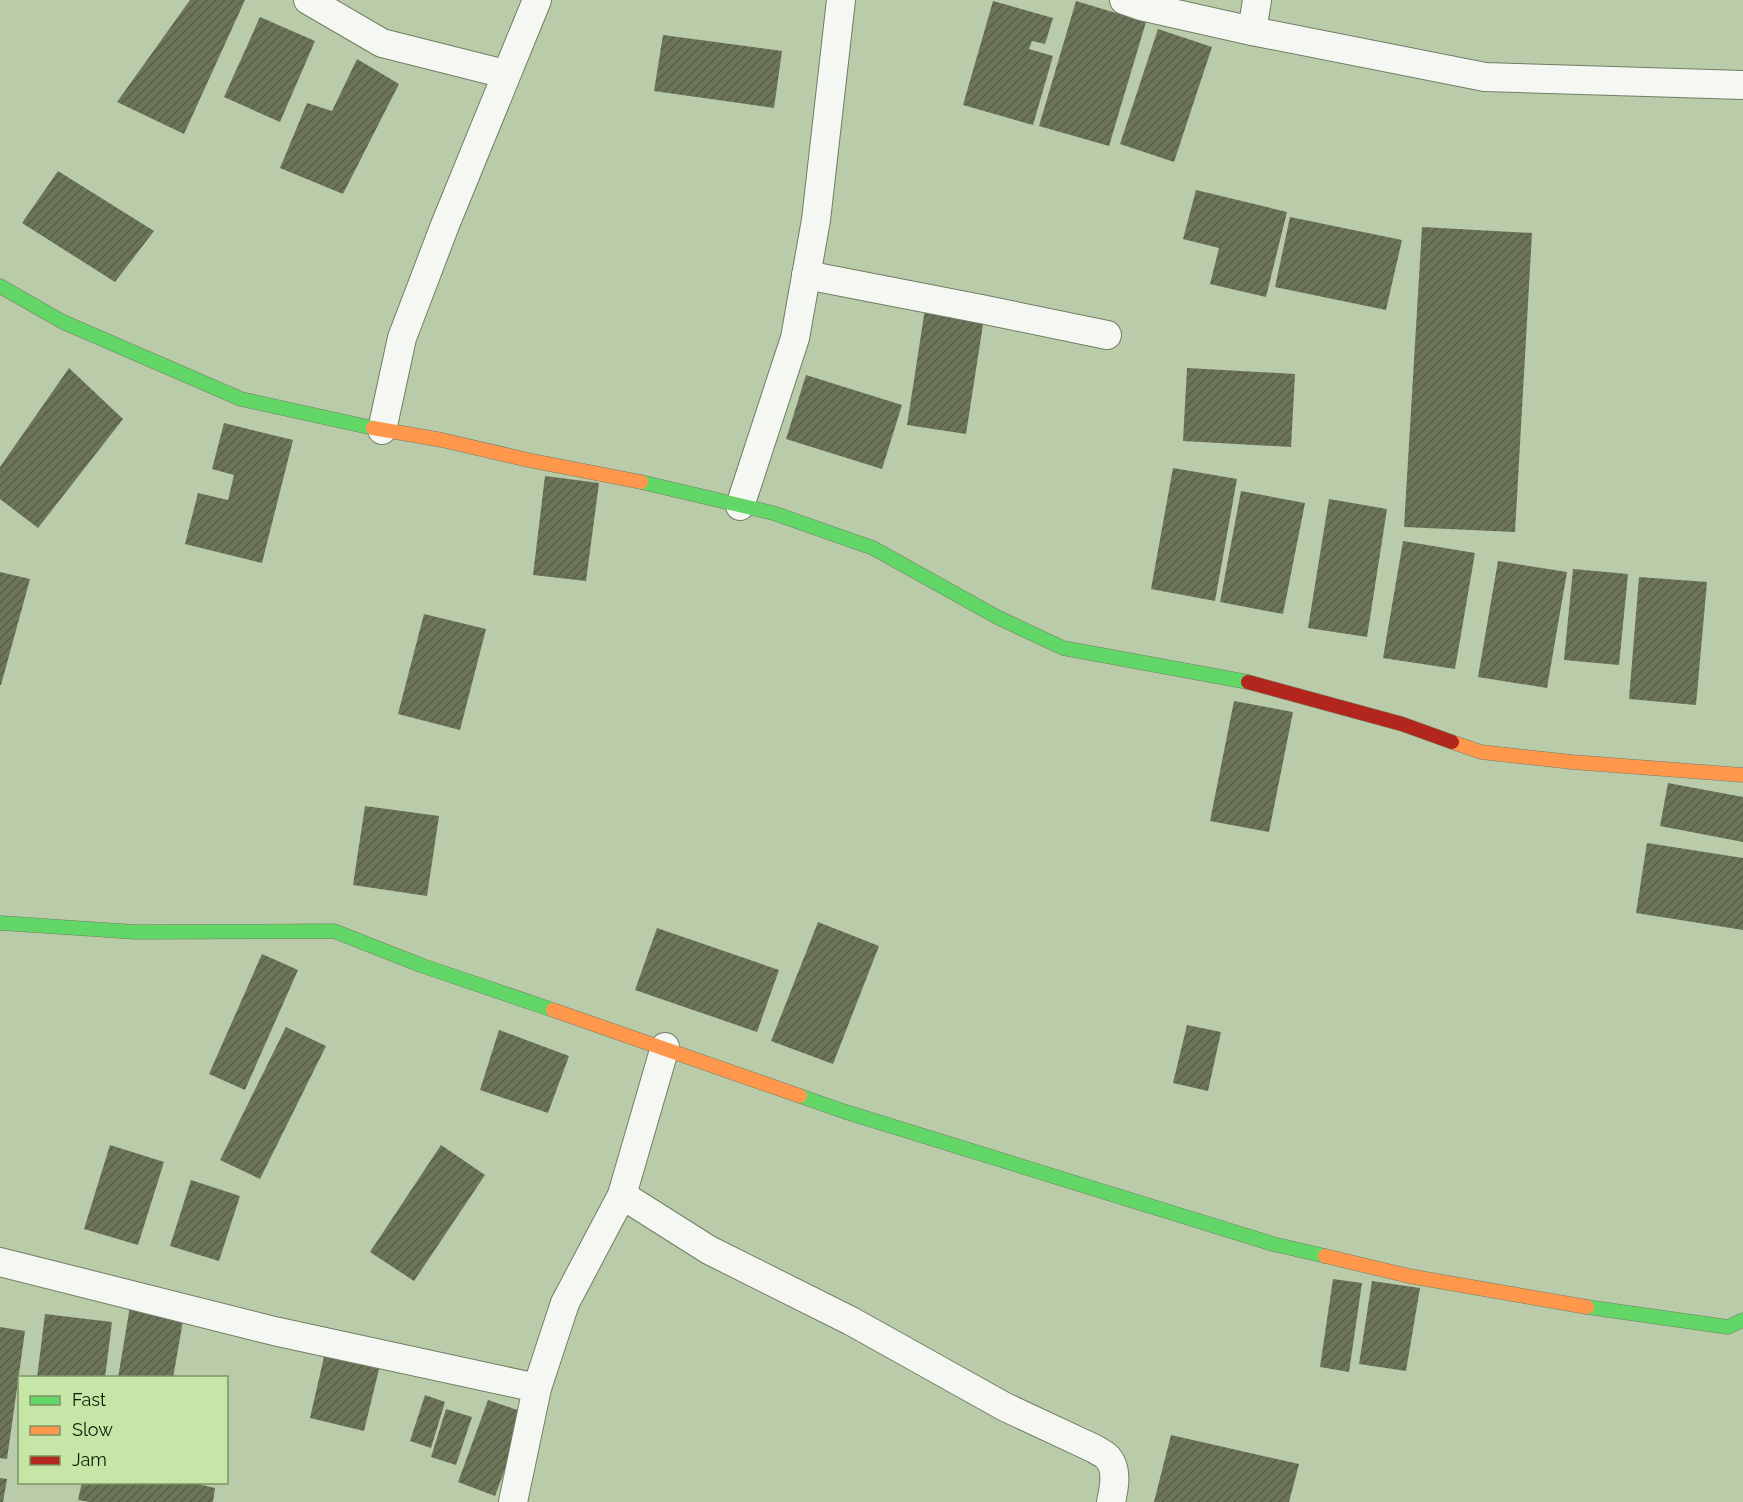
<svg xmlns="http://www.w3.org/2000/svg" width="1743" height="1502" viewBox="0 0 1743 1502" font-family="Raleway,sans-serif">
	<defs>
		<pattern id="building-hatch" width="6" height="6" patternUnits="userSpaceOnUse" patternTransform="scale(1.5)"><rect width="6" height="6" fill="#6c745a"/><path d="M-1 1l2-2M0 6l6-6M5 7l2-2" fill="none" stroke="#575e48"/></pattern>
	</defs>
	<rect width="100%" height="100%" fill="#bacba9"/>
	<g fill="url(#building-hatch)">
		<polygon points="190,0 245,0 184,134 117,102"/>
		<polygon points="993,1 1053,18 1045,44 1032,41 1029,49 1053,56 1033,125 963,105"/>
		<polygon points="1076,1 1146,22 1109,146 1039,126"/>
		<polygon points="260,17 315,41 280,122 224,97"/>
		<polygon points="1158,29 1212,47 1174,162 1120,144"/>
		<polygon points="663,35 782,51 774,108 654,91"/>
		<polygon points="357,59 399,84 343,194 280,168 307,103 332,111"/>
		<polygon points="58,171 154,231 115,282 22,223"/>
		<polygon points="1196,190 1287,212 1266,297 1210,284 1219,248 1183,239"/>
		<polygon points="1290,217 1402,240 1386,310 1275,287"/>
		<polygon points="1422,227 1532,233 1515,532 1404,527"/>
		<polygon points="925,309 984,318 966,434 907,425"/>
		<polygon points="69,368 123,419 38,528 0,499 0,467"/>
		<polygon points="1187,368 1295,374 1291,447 1183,441"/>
		<polygon points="806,375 902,405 882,469 786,439"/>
		<polygon points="224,423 293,440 262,563 185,544 198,493 228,500 234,475 212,469"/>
		<polygon points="1173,468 1237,479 1215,601 1151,589"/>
		<polygon points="545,476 599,483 586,581 533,575"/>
		<polygon points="1241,491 1305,503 1283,614 1220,602"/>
		<polygon points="1329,499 1387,509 1367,637 1308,628"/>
		<polygon points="1403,541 1475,553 1455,669 1383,658"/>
		<polygon points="1498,561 1567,572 1547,688 1478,677"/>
		<polygon points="1573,569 1628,574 1619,665 1564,660"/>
		<polygon points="0,572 30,579 1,685 0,685"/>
		<polygon points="1639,577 1707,582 1696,705 1629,699"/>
		<polygon points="424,614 486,629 460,730 398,714"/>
		<polygon points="1234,701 1293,712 1269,832 1210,821"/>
		<polygon points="1668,783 1743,797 1743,842 1660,826"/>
		<polygon points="365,806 439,816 427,896 353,885"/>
		<polygon points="1647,843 1743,858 1743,930 1636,913"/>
		<polygon points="818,922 879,946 833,1064 771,1041"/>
		<polygon points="657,928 779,970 757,1032 635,990"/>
		<polygon points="262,954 298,970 245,1090 209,1074"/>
		<polygon points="1187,1025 1221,1032 1208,1091 1173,1083"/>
		<polygon points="286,1027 326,1046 260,1179 220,1160"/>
		<polygon points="499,1030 569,1056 548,1113 480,1090"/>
		<polygon points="110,1145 164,1162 138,1245 84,1229"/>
		<polygon points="441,1145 485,1175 414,1281 370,1252"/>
		<polygon points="191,1180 240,1196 219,1261 170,1246"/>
		<polygon points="1333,1279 1362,1283 1349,1372 1320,1367"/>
		<polygon points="1372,1281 1420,1288 1406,1371 1359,1364"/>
		<polygon points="130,1306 184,1315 173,1378 118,1378"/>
		<polygon points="45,1314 112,1322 105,1378 37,1378"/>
		<polygon points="0,1327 25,1331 7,1459 0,1458"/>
		<polygon points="326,1348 381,1361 364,1431 310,1418"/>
		<polygon points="425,1395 445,1402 431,1448 410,1441"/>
		<polygon points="488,1400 526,1413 495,1496 458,1482"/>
		<polygon points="446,1409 472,1417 456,1465 431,1457"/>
		<polygon points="1171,1435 1299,1464 1289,1502 1154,1502"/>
		<polygon points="0,1478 7,1479 3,1502 0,1502"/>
		<polygon points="82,1482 190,1482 215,1488 213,1502 89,1502 78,1500"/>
	</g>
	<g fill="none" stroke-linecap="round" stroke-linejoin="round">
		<g stroke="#717e64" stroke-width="30">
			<g id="street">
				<polyline points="308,0 382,43 505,74"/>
				<polyline points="1124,0 1141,6 1252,31 1485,77 1743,85"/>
				<polyline points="1252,31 1257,0"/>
				<polyline points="806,275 981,309 1107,335"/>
				<polyline points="382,430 402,338 445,225 537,0"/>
				<polyline points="740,506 795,338 816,220 841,0"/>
				<path d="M622 1195 709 1250 851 1321 1005 1407 1095 1449C1099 1452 1105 1454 1108 1458 1118 1469 1114 1489 1111 1502"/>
				<polyline points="0,1262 274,1331 537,1388"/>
				<polyline points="513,1502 537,1388 565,1303 622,1195 665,1047"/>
			</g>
		</g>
		<g stroke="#717e64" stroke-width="15">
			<g id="fast">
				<polyline points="0,286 63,322 241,399 373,428"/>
				<polyline points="641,482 773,513 873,548 997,617 1063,648 1248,682"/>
				<polyline points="0,923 136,932 334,931 423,966 553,1010"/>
				<polyline points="800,1096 846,1112 1273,1244 1325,1256"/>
				<polyline points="1587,1307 1728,1327 1743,1320"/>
			</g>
		</g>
		<g stroke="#717e64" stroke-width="15">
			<g id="slow">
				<polyline points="373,428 442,440 528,460 641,482"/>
				<polyline points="1452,742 1481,752 1572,762 1743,775"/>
				<polyline points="553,1010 800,1096"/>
				<polyline points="1325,1256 1409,1276 1587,1307"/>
			</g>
		</g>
		<g stroke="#717e64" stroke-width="15">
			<polyline id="jam" points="1248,682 1402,724 1452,742"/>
		</g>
		<use href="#street" stroke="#f5f7f2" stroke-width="28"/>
		<use href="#fast" stroke="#63d668" stroke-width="14"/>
		<use href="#slow" stroke="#ff974d" stroke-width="14"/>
		<use href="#jam" stroke="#b3261e" stroke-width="14"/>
	</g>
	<rect x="18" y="1376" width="210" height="108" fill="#c6e6a8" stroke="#7d9466" stroke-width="1.5"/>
	<rect x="30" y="1396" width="30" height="9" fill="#63d668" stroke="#7d9466" stroke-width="1.5"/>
	<text x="72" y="1406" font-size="18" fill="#0f1a03">Fast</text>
	<rect x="30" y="1426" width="30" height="9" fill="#ff974d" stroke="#7d9466" stroke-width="1.5"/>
	<text x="72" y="1436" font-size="18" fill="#0f1a03">Slow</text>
	<rect x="30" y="1456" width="30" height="9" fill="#b3261e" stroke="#7d9466" stroke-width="1.5"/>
	<text x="72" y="1466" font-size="18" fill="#0f1a03">Jam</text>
</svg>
